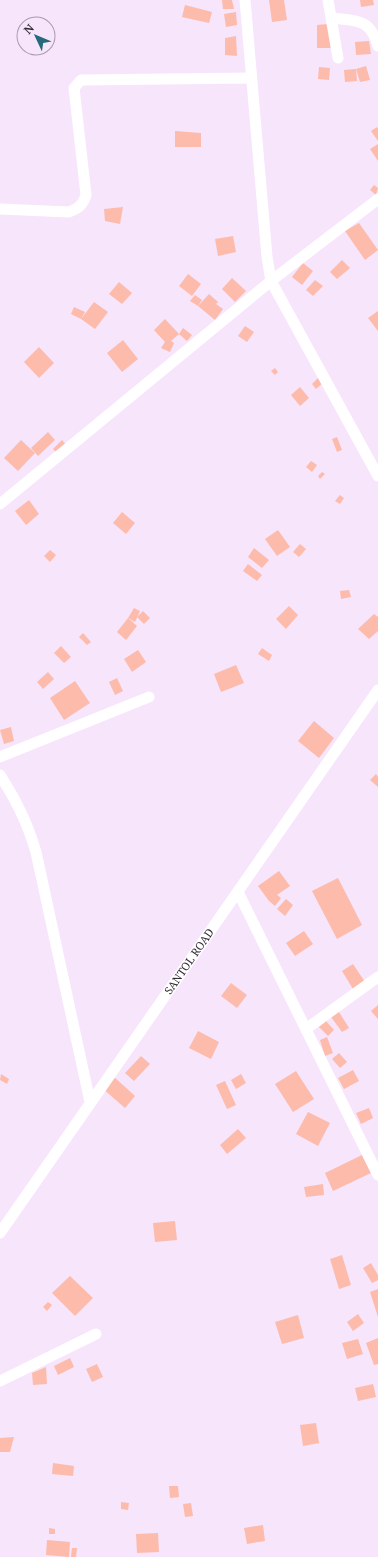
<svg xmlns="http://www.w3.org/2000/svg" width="378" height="1557" viewBox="0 0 378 1557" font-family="'Noto Serif',serif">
	<rect width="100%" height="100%" fill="#f7e5fc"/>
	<g fill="#fdbbab">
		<polygon points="222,0 232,0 234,9 223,9"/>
		<polygon points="269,0 284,0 287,20 272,22"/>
		<polygon points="360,0 373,0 374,5 361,7"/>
		<polygon points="185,5 212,12 209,23 182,17"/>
		<polygon points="236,12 237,25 226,27 224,14"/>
		<polygon points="328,24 333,48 317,48 317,25"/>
		<polygon points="236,36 237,56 225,55 225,38"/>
		<polygon points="369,41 371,54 356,55 355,42"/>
		<polygon points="366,66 370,80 360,82 356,69"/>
		<polygon points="319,67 330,68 329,80 318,79"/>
		<polygon points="356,69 357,81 345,82 344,70"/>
		<polygon points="377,127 378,129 378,141 371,131"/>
		<polygon points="175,131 201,133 201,147 175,147"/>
		<polygon points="378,144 378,161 370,149"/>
		<polygon points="374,185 378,188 376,195 370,190"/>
		<polygon points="123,207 120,224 105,221 104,209"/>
		<polygon points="359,223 378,250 365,260 345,231"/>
		<polygon points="233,236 236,252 218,256 215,239"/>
		<polygon points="342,260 350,268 337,279 330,272"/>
		<polygon points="303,263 313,271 302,285 292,277"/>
		<polygon points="188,274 201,284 192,296 179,286"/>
		<polygon points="232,278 246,291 235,302 222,289"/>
		<polygon points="315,280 323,286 313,296 306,290"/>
		<polygon points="119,282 132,293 122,304 109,294"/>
		<polygon points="209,294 218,302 216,304 223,309 215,320 198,306"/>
		<polygon points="195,295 202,300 198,306 190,301"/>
		<polygon points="94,302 108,312 95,329 81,319"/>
		<polygon points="74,307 85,312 81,319 71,314"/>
		<polygon points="378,311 378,331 368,318"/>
		<polygon points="165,319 179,334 183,328 192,335 187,341 179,334 171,341 174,343 170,352 161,348 165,342 154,330"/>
		<polygon points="245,326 254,332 247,342 238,336"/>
		<polygon points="123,340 138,359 122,372 107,353"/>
		<polygon points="39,347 54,363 39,378 24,362"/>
		<polygon points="275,368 278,372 275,375 271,371"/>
		<polygon points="319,377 324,382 316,389 312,384"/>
		<polygon points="300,387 309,398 300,406 291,395"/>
		<polygon points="48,432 55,440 38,456 31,448"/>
		<polygon points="337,437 342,450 337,452 332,439"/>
		<polygon points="21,440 35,453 18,471 4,458"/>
		<polygon points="62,440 68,447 59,455 53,449"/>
		<polygon points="311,461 317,465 312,472 306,467"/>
		<polygon points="322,472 325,474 320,479 318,476"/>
		<polygon points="340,495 344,498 340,504 335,501"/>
		<polygon points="29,500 39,514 26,525 15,511"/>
		<polygon points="122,512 135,523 126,534 113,523"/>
		<polygon points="278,530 290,547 277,556 265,539"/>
		<polygon points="300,544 306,549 299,557 293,552"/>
		<polygon points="254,548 269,560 262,568 248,557"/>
		<polygon points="50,550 56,555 50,562 44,556"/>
		<polygon points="248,564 262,575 257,581 243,571"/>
		<polygon points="349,590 351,597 341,599 340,591"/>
		<polygon points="289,606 298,615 286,629 276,619"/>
		<polygon points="134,608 140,611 135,622 128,618"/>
		<polygon points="143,611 150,618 144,624 137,617"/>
		<polygon points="374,614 378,617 378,631 369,639 358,629"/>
		<polygon points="128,618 137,626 126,640 117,632"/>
		<polygon points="83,633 91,642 87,645 79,637"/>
		<polygon points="61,646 71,657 64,663 54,653"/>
		<polygon points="262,648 272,655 269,661 258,654"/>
		<polygon points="138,650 146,662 132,672 124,659"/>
		<polygon points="236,665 244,683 221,692 214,674"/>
		<polygon points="48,672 54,679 43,689 37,682"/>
		<polygon points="117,678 123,691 115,695 109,682"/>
		<polygon points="75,681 90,703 64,720 50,698"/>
		<polygon points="314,721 334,738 319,758 298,741"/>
		<polygon points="11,727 14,741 4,744 0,730"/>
		<polygon points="376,774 378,777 378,787 370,780"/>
		<polygon points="279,871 290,886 277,895 281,898 275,906 269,901 258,886"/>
		<polygon points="338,878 362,925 337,939 312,891"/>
		<polygon points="286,899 293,905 285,916 277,909"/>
		<polygon points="304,931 313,944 295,956 286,943"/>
		<polygon points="353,964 365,982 353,989 342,971"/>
		<polygon points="231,983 247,995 237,1008 221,996"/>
		<polygon points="378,1005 378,1019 371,1011"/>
		<polygon points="339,1012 349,1028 342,1032 331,1017"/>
		<polygon points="326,1021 334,1030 328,1036 319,1027"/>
		<polygon points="198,1031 219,1042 211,1059 189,1048"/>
		<polygon points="327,1037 333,1053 325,1056 320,1040"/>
		<polygon points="339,1053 347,1062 340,1068 332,1059"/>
		<polygon points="141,1056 150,1064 134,1081 125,1073"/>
		<polygon points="353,1070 359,1081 344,1089 338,1078"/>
		<polygon points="296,1071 314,1099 293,1112 275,1084"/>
		<polygon points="1,1074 9,1079 7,1084 0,1080"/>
		<polygon points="241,1074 246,1083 236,1089 231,1080"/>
		<polygon points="113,1076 135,1096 125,1108 102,1088"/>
		<polygon points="225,1081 236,1105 227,1109 216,1085"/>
		<polygon points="369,1108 373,1118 361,1124 356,1113"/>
		<polygon points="308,1112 330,1123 318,1146 296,1134"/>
		<polygon points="238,1129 246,1138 227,1154 220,1145"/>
		<polygon points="362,1155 371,1173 333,1191 325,1173"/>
		<polygon points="323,1184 324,1195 306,1197 304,1187"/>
		<polygon points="175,1221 177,1240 155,1242 153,1223"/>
		<polygon points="342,1255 351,1285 339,1289 330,1259"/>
		<polygon points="371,1263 378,1275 378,1280 372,1283 363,1268"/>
		<polygon points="70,1276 93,1298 75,1316 52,1293"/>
		<polygon points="378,1289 378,1317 370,1292"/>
		<polygon points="48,1302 52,1305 47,1311 43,1307"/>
		<polygon points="358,1314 364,1323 353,1331 347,1322"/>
		<polygon points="298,1315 304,1338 282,1344 275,1322"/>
		<polygon points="378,1338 378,1364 374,1365 366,1343"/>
		<polygon points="358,1339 363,1354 347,1359 342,1343"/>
		<polygon points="70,1358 74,1367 58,1375 54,1366"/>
		<polygon points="97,1364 103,1377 92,1382 86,1369"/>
		<polygon points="46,1367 47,1384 33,1385 32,1373"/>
		<polygon points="373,1384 376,1397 358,1401 355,1388"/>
		<polygon points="316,1423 319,1443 303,1446 300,1425"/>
		<polygon points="14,1437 10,1452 0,1452 0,1438"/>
		<polygon points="53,1463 74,1466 73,1476 52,1474"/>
		<polygon points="169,1486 178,1486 179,1497 170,1498"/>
		<polygon points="121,1502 129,1503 128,1510 121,1509"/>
		<polygon points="191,1503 193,1516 185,1517 183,1504"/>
		<polygon points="263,1525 265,1541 247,1544 244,1528"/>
		<polygon points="49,1528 55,1529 55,1534 49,1534"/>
		<polygon points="158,1533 159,1552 137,1553 136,1534"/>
		<polygon points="47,1540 70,1542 69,1557 46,1555"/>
		<polygon points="72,1548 77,1548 76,1557 71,1557"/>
	</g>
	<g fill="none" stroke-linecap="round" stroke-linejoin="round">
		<g stroke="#fff" stroke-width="11">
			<polyline points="245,0 267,257 271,281 378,476"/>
			<polyline points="328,0 338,58"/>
			<path d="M332 18C356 21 370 18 378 46"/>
			<path d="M0 209 69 212C79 208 83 205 86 195L74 88 81 80 251 78"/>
			<polyline points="0,504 271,281 378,199"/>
			<polyline points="0,757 149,697"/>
			<path d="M0 775C17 802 27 822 36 852L90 1102"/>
			<polyline points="238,892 378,1175"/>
			<polyline points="306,1029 378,977"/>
			<path id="s1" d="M0 1233 378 690"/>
			<polyline points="0,1381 96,1334"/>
		</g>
	</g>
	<g text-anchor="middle" stroke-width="3" stroke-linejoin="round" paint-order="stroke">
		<g font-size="11" fill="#332b36" stroke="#f7e5fc">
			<text dy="4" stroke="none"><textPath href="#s1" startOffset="331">SANTOL ROAD</textPath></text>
		</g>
	</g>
	<g transform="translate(36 36) rotate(314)"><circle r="19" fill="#f7e5fc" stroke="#a99bad"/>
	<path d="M0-3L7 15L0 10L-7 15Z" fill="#26697b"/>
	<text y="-6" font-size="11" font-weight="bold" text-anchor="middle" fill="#332b36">N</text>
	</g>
</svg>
